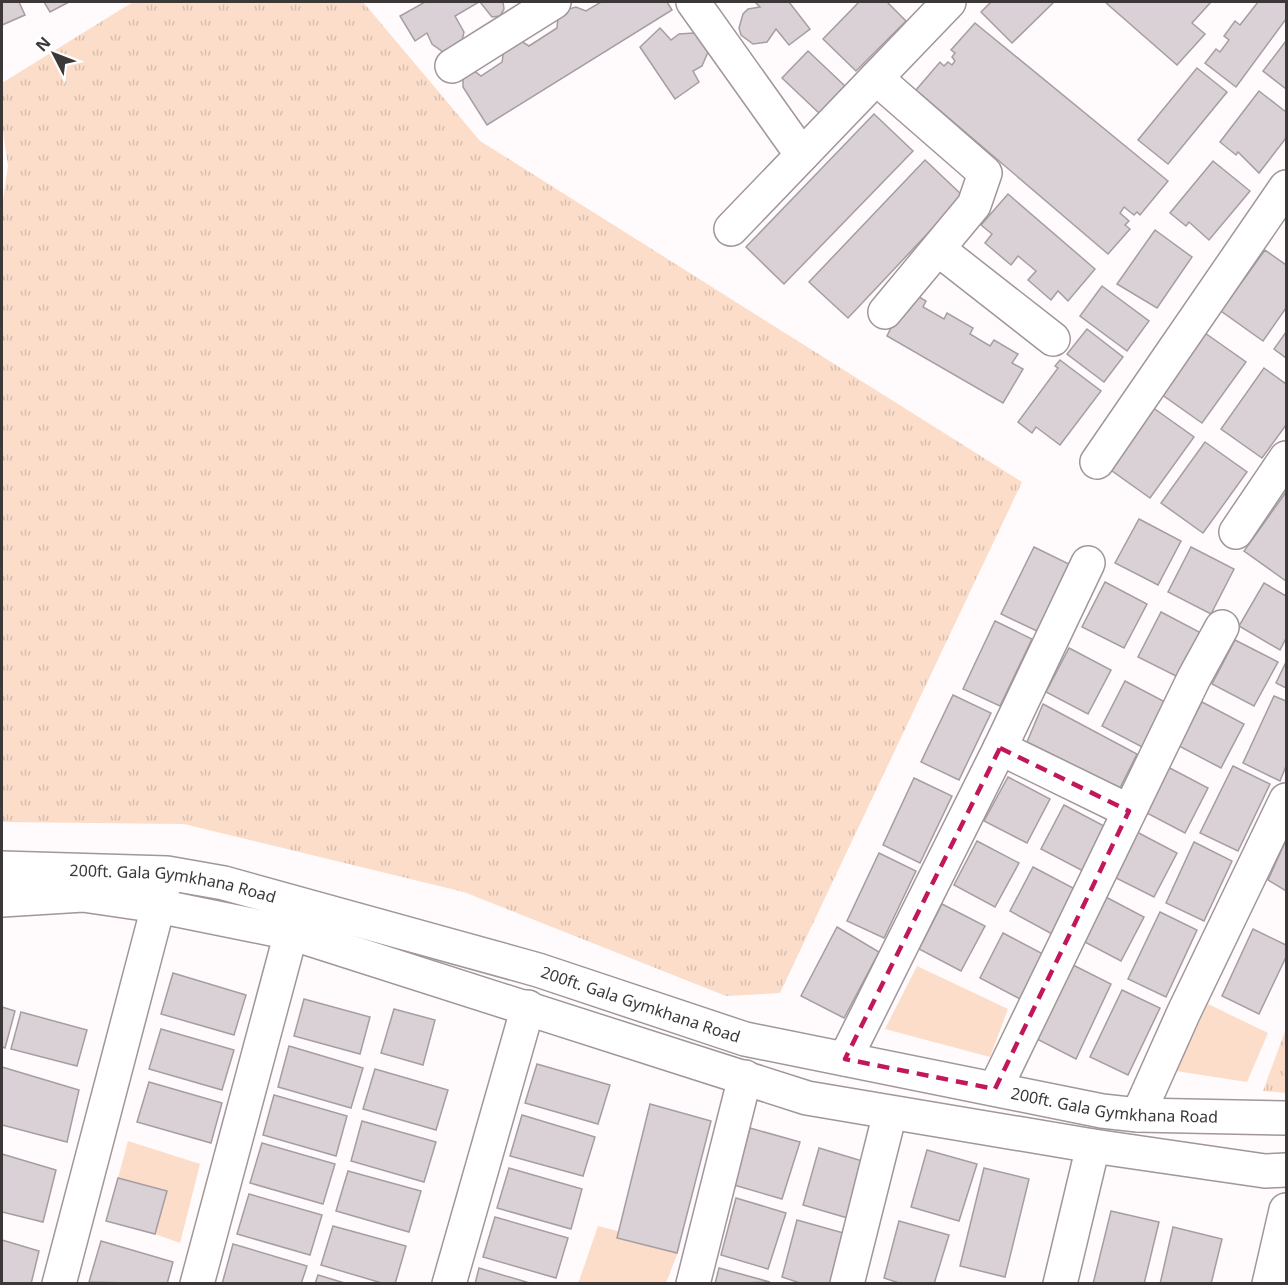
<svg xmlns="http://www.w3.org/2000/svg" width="1288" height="1285" viewBox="0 0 1288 1285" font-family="'Noto Sans',sans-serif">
	<defs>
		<pattern id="grass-tufts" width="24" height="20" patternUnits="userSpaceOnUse" patternTransform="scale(1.5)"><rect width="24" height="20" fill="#fbddc9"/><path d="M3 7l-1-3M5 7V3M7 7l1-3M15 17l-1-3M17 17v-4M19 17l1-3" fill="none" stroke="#d8bead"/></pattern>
	</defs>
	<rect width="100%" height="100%" fill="#fffafb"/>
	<g fill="url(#grass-tufts)">
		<polygon points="133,2 363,2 480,141 1022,482 780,993 726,996 464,892 184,824 2,822 2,207 8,166 2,124 2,83"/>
		<polygon points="1286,1028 1286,1093 1263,1091 1284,1034"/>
	</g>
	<g fill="#fbddc9">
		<polygon points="917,966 1008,1009 990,1057 885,1029"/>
		<polygon points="1208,1004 1268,1033 1247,1082 1176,1071"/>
		<polygon points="128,1141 200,1164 180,1243 155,1234 166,1191 118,1178"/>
		<polygon points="598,1226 680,1247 666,1283 578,1284"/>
	</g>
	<g fill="#dad1d7" stroke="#a69da3" stroke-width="1.5">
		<polygon points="2,2 19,2 25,15 2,25"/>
		<polygon points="44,2 69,2 50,12"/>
		<polygon points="425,2 479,2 455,16 464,32 461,45 449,52 443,52 432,44 427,33 415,41 400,16"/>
		<polygon points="480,2 503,2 504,9 500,16 492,17"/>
		<polygon points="601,2 667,2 672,10 487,125 463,87 463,76 473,70 481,76 502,62 504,49 521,41 529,46 557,28 558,17 562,11 576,7 586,11"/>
		<polygon points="755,2 789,2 810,29 789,45 776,29 767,42 753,44 741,35 739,28 743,14 748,9 760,7"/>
		<polygon points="859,2 887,2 906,21 856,71 823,39"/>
		<polygon points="991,2 1054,2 1012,43 981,12"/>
		<polygon points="1105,2 1211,2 1192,23 1205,34 1177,65"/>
		<polygon points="1258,2 1286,2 1286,19 1236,87 1205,63 1216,49 1220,52 1229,40 1224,36 1235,21 1240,25"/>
		<polygon points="975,23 1168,181 1140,215 1137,212 1134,215 1124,207 1120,213 1129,221 1125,225 1130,229 1108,254 916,90 940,62 944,66 948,62 952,65 955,61 952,57 955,53 951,50"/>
		<polygon points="660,28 671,40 679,34 694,33 701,37 708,52 702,66 693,71 699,82 675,99 640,47"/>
		<polygon points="1286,41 1286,89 1263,71"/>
		<polygon points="808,51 846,87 820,114 782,78"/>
		<polygon points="1197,68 1227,92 1168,164 1138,140"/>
		<polygon points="1259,91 1286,112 1286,138 1259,173 1238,152 1236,155 1220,142"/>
		<polygon points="874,114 913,151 784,284 746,247"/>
		<polygon points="925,160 963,196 848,318 809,282"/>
		<polygon points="1213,161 1250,191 1209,240 1189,222 1186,226 1170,213"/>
		<polygon points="1008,194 1095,269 1068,301 1058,291 1051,300 1028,280 1036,271 1018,256 1011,265 985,243 992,234 981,225"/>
		<polygon points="1155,230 1192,257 1157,308 1117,284"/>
		<polygon points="1265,250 1286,265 1286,308 1263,341 1221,311"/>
		<polygon points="1102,286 1149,321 1127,351 1080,316"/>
		<polygon points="909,291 926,301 923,307 944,319 947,313 973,328 970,334 990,346 994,340 1018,354 1012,363 1023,369 1003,403 887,336"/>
		<polygon points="1087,329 1123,357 1104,382 1067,354"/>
		<polygon points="1286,332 1286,358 1274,349"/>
		<polygon points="1205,333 1246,362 1202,423 1161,394"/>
		<polygon points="1060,360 1101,391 1060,445 1036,427 1032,433 1018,422 1058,368 1055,366"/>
		<polygon points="1264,368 1286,384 1286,425 1262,458 1221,429"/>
		<polygon points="1152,407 1194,437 1150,498 1108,468"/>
		<polygon points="1205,442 1247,472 1203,533 1161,503"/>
		<polygon points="1286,492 1286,581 1244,551"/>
		<polygon points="1139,519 1181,541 1158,585 1115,563"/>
		<polygon points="1034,547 1071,565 1039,632 1001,614"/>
		<polygon points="1191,547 1234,569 1211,614 1168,592"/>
		<polygon points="1105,582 1147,604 1124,648 1082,627"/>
		<polygon points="1264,583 1286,596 1286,638 1280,650 1239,626"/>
		<polygon points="1161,612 1203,634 1180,678 1138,657"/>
		<polygon points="995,621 1032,639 1000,706 963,689"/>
		<polygon points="1235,640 1278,662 1254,706 1212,684"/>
		<polygon points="1069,648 1111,670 1088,714 1046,692"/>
		<polygon points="1286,662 1286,688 1276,683"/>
		<polygon points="1125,681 1167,703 1144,748 1102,726"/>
		<polygon points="953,695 991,713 959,780 921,762"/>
		<polygon points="1274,696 1286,701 1286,766 1280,781 1243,763"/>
		<polygon points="1202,702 1244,724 1221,768 1179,746"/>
		<polygon points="1043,704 1137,754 1120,788 1027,742"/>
		<polygon points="1166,766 1208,788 1185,833 1143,811"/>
		<polygon points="1233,766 1270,784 1238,851 1200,833"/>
		<polygon points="1008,777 1050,799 1027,843 984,821"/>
		<polygon points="914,778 952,796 920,863 883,845"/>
		<polygon points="1064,805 1106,827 1083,871 1041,849"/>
		<polygon points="1135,831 1177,853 1154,897 1112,876"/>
		<polygon points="1286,840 1286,891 1268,880"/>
		<polygon points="977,841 1019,863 995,907 954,885"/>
		<polygon points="1194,842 1232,861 1204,921 1166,903"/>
		<polygon points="879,853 916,871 884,938 847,921"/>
		<polygon points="1033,867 1075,889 1052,934 1010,911"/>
		<polygon points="1102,895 1144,917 1121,961 1079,939"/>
		<polygon points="942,904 985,926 961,971 919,949"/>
		<polygon points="1160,912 1197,930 1166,997 1128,979"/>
		<polygon points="837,927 879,952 844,1018 801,996"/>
		<polygon points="1253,929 1286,945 1286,957 1259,1014 1222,996"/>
		<polygon points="1003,933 1045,955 1022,1000 980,978"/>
		<polygon points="1071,964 1111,984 1076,1059 1033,1037"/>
		<polygon points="173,973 246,995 234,1035 161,1014"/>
		<polygon points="1122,990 1160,1008 1128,1075 1090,1057"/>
		<polygon points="304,999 370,1017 360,1054 294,1036"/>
		<polygon points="2,1007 15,1011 5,1048 2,1047"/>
		<polygon points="394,1009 435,1020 423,1065 381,1053"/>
		<polygon points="21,1012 87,1030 77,1066 11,1049"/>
		<polygon points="161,1029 234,1050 222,1090 149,1069"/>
		<polygon points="289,1046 363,1068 351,1108 278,1087"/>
		<polygon points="537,1064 610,1085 598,1124 525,1103"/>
		<polygon points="2,1067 79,1090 67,1142 2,1125"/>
		<polygon points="375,1069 448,1090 436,1130 363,1109"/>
		<polygon points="149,1082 222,1103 211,1143 137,1122"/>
		<polygon points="274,1095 347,1116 336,1156 263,1135"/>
		<polygon points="650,1104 711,1121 677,1253 617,1238"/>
		<polygon points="522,1115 595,1137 583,1176 510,1156"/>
		<polygon points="362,1121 436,1142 424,1182 351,1161"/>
		<polygon points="750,1128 800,1142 782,1199 734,1185"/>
		<polygon points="262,1143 335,1164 323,1204 250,1183"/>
		<polygon points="819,1148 869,1163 851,1219 803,1205"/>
		<polygon points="927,1150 977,1164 959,1221 911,1207"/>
		<polygon points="2,1154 56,1170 43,1222 2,1212"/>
		<polygon points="509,1168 582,1189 571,1229 497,1208"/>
		<polygon points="984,1168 1029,1179 1005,1277 960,1266"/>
		<polygon points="348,1171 421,1191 409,1232 336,1211"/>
		<polygon points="118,1178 167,1191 155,1234 106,1221"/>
		<polygon points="249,1194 322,1215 310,1255 237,1234"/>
		<polygon points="736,1198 786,1213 768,1269 721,1255"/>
		<polygon points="1111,1211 1159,1222 1144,1284 1093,1284"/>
		<polygon points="495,1217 568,1238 556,1278 483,1257"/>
		<polygon points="797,1220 847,1234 832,1284 803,1284 782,1277"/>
		<polygon points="899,1221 949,1235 934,1284 902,1284 884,1278"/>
		<polygon points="333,1226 406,1246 395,1284 385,1284 321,1265"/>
		<polygon points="1173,1227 1222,1239 1211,1284 1160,1284"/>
		<polygon points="2,1240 39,1251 31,1284 2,1284"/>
		<polygon points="101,1241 173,1262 167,1284 89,1282"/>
		<polygon points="233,1244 307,1266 301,1284 222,1284"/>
		<polygon points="479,1268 533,1284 475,1284"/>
		<polygon points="719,1268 770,1282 715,1284"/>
		<polygon points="318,1275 348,1284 315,1284"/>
	</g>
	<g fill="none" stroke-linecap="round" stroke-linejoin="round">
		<g stroke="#a19699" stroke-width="36">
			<g id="minor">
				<polyline points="693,2 802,155"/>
				<polyline points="452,66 554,2"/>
				<polyline points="876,78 985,173 974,205 885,312"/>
				<polyline points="731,229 949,2"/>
				<polyline points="938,249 1053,339"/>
				<polyline points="1097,462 1286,187"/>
				<polyline points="1236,532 1286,458"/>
				<polyline points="1000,748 1129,811"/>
				<path id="s1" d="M2 868 167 873 224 883 538 970 745 1039 1102 1111 1138 1115 1286 1118"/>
				<polyline points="2,900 83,895 158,906 291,933 807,1098 1093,1146 1265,1171 1286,1170"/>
				<polyline points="845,1059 1000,748 1088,563"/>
				<polyline points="995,1089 1194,678 1222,627"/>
				<polyline points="1138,1115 1184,1012 1286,800"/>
				<polyline points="59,1284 164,884"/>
				<polyline points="197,1284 291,933"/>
				<polyline points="449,1284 528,1007"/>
				<polyline points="693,1284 745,1077"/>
				<polyline points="847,1284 890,1113"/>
				<polyline points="1060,1284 1093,1146"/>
				<polyline points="1269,1284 1286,1210"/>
			</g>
		</g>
		<use href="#minor" stroke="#fff" stroke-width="33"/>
	</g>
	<path fill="none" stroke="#c2185b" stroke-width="4.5" stroke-dasharray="12 8" stroke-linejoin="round" d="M1000 748 1129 811 995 1089 845 1059Z"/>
	<g text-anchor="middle" stroke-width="6" stroke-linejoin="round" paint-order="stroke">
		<g font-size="16" fill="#3c3838" stroke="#fff">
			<text dy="6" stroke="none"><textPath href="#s1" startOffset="172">200ft. Gala Gymkhana Road</textPath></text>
			<text dy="6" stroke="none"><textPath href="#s1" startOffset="657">200ft. Gala Gymkhana Road</textPath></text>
			<text dy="6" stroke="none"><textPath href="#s1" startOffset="1143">200ft. Gala Gymkhana Road</textPath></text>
		</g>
	</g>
	<rect width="1288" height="1285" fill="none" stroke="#3c3838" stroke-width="6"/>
	<g transform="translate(54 54) rotate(312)" stroke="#ffffff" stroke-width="4.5" paint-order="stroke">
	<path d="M0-4.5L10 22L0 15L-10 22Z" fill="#3c3838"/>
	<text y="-9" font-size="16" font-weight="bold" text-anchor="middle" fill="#3c3838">N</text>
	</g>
</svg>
